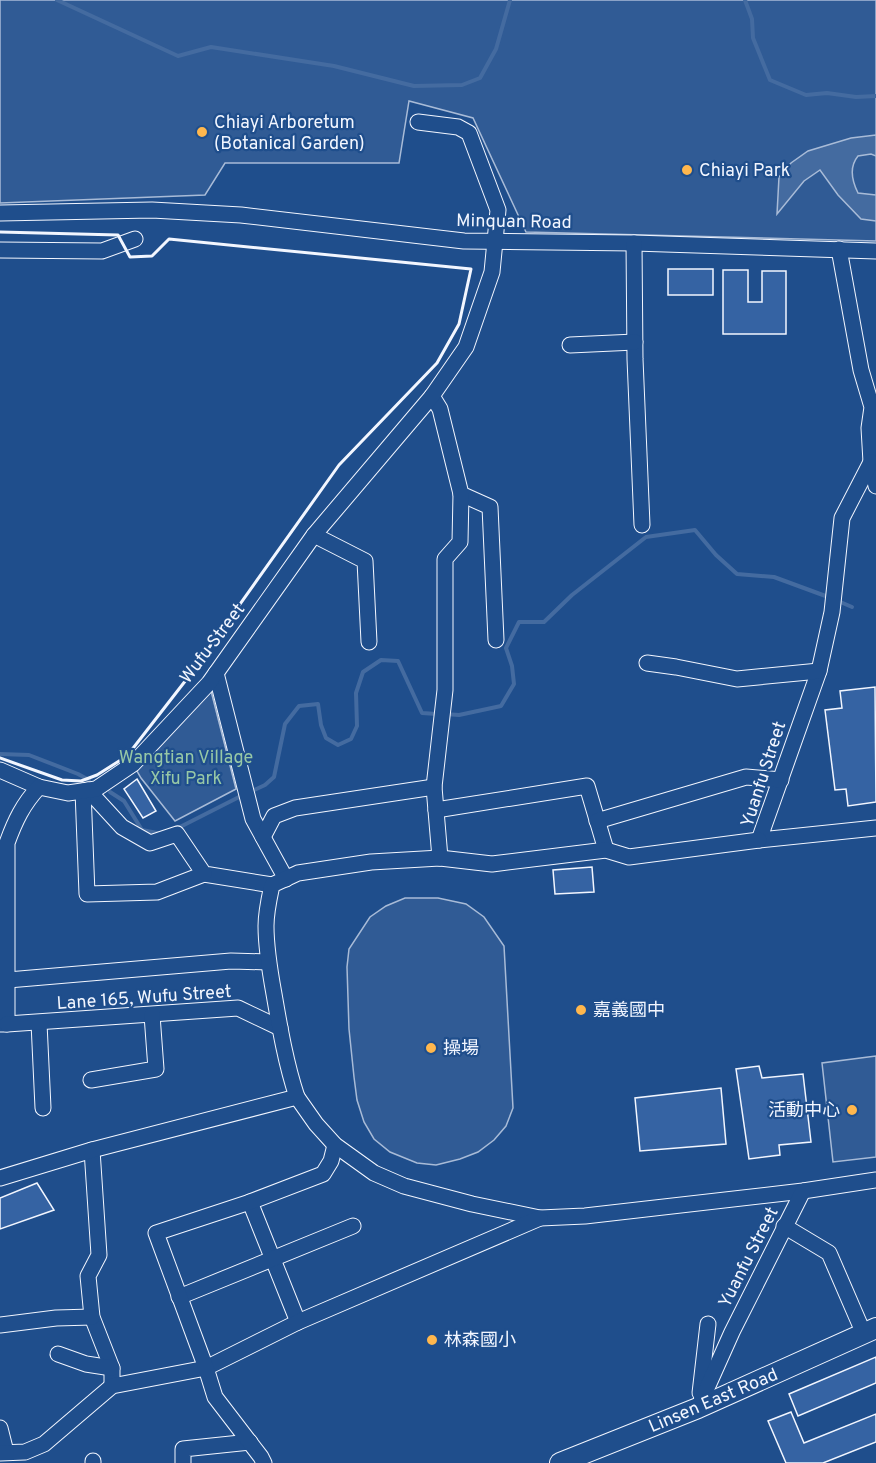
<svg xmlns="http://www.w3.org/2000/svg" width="876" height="1463" viewBox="0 0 876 1463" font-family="Overpass,'Noto Sans TC',sans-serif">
	<rect width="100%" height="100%" fill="#1f4e8c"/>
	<g fill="#305b95" stroke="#a8bbd7" stroke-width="1.5">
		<polygon points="0,0 876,0 876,241 526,232 473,118 409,101 399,163 225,163 205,195 0,203"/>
		<polygon points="209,683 236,789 175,821 141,778 133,764"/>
		<polygon points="405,898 438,898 466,904 484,917 504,946 513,1108 506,1126 494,1140 478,1152 460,1159 436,1165 417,1163 390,1152 374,1139 364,1122 357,1100 354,1077 349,1029 347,967 349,949 370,917 386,906"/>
		<polygon points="876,1056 876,1157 833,1162 822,1063"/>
	</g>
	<path fill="#446ba0" stroke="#a8bbd7" stroke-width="1.5" d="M876 135V156L871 154 858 156C849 167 852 181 858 193L876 195V221L861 219 838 195 820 170 804 181 777 214 779 177 791 163 808 151 851 138Z"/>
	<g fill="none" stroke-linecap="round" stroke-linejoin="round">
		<g stroke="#446ba0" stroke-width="4">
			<polyline points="57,0 178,56 211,47 334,66 414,86 462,85 480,78 496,49 510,0"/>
			<polyline points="745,0 752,19 753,38 770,80 806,95 827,93 856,97 876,96"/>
			<polyline points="838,601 852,607"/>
			<polyline points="445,714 459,715 501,706 514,684 512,666 506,648 519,622 544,622 572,595 646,537 695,530 716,555 737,574 774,577 831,598"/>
			<polyline points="0,754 29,755 78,774 89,780"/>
			<polyline points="110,792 124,801 142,830 162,834"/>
			<polyline points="250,792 265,785 274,777 285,724 299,706 318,704 321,725 326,738 338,745 351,739 357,726 356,693 363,672 381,660 398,661 422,713 437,714"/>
			<polyline points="178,828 243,795"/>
		</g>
	</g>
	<g fill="#3563a3" stroke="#f2f6ff" stroke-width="1.5">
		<rect x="668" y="269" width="45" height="26"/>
		<polygon points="723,270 748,270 748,302 762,302 762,271 786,271 786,334 723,334"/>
		<polygon points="875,687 876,802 848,806 846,789 835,790 825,710 842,708 840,691"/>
		<polygon points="137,779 156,811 143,818 124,789"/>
		<polygon points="592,867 594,892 555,894 553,870"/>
		<polygon points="759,1066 762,1078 803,1074 811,1142 779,1145 780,1155 749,1159 736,1069"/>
		<polygon points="721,1088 726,1144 640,1151 635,1098"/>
		<polygon points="37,1183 54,1210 0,1229 0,1198"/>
		<polygon points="876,1357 876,1383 798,1416 789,1394"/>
		<polygon points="791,1412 804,1443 876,1414 876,1442 823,1463 786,1463 768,1421"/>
	</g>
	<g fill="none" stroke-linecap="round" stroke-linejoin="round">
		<g stroke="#f2f6ff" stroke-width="17">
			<g id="minor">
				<polyline points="0,213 152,210 241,215 464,241 634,243 876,251"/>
				<polyline points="634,243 635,359 642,525"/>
				<polyline points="839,249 861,370 872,407 869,428 871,462 876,486"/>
				<polyline points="0,250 102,251 135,239"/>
				<polyline points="570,345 635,342"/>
				<polyline points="432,396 440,409 461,494 490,507 496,640"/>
				<polyline points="871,462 842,518 832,612 819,671 759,840 876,828"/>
				<polyline points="314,535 365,561 369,642"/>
				<polyline points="647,663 676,667 737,679 819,671"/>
				<polyline points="216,673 253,819 286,879"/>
				<polyline points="0,770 39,787"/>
				<polyline points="88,790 122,827 150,843 177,834 204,874 272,885"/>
				<polyline points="83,791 87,894 157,892 204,874"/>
				<polyline points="436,810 587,786 606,850"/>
				<polyline points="597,821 746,777 781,780"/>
				<polyline points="263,837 274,816 295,808 434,787"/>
				<polyline points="440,858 434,787 445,690 445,559 460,542 461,494"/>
				<polyline points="8,980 231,961 268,962"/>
				<polyline points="39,1023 43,1108"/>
				<path d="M0 1024H7V843C15 821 23 804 39 787L68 793 96 789 133 764 209 683 314 535 432 396 466 347 492 272 498 210 469 133 458 127 418 122"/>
				<polyline points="7,1024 238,1008 280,1028"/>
				<polyline points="91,1080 156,1069 152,1015"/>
				<polyline points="297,1097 316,1124 335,1145 374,1173 404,1186 472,1204 540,1218 585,1216 803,1191 876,1180"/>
				<polyline points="92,1150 99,1255 88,1276 92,1317 112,1368 112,1386"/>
				<path d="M0 1178 92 1150 297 1097C286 1064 280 1029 274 994 270 972 266 949 266 926 266 912 269 899 272 885L298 873 371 862 440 858 492 864 606 850 629 857 759 840"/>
				<polyline points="250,1202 298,1322"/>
				<polyline points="784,1226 829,1253 864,1334"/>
				<polyline points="179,1297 353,1226"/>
				<polyline points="0,1325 56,1318 92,1317"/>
				<polyline points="58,1354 86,1364 112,1368"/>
				<polyline points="700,1393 708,1324"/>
				<polyline points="698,1408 732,1332 803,1191"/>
				<polyline points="0,1428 6,1452"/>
				<polyline points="0,1453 25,1452 44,1444 112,1386 206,1368 298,1322 540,1218"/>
				<polyline points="93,1461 93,1463"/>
				<polyline points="183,1463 183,1449 250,1442"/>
				<polyline points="264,1463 261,1457 215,1397 206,1368 156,1233 250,1202 323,1174 331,1161 335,1145"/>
			</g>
		</g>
		<g stroke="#f2f6ff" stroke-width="22">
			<polyline id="major" points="560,1463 698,1408 876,1328"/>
		</g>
		<use href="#minor" stroke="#1f4e8c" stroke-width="15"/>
		<use href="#major" stroke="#1f4e8c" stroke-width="20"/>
		<polyline stroke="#f2f6ff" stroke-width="3" points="0,232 118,235 130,257 152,256 169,239 471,269 459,324 437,363 339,465 186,680 127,756 97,775 81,781 62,780 0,758"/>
	</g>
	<g fill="#ffb74d" stroke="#1f4e8c" stroke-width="2">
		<circle cx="202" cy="132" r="6"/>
		<circle cx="687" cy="170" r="6"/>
		<circle cx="581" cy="1010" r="6"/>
		<circle cx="431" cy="1048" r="6"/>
		<circle cx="852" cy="1110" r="6"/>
		<circle cx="432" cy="1340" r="6"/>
	</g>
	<g text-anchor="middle" stroke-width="4.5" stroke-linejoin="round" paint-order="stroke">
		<g font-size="18" fill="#f2f6ff" stroke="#1f4e8c" text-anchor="start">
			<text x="214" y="128">Chiayi Arboretum<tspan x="214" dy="21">(Botanical Garden)</tspan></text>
			<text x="699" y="176">Chiayi Park</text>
			<text x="593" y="1016">嘉義國中</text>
			<text x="443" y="1054">操場</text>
			<text x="840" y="1116" text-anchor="end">活動中心</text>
			<text x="444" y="1346">林森國小</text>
		</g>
		<g font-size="18" fill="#f2f6ff" stroke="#1f4e8c">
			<text transform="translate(514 221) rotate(1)" y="6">Minquan Road</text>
			<text transform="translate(212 643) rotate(-53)" y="6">Wufu Street</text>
			<text transform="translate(763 774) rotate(-72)" y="6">Yuanfu Street</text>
			<text transform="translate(144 997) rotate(-4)" y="6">Lane 165, Wufu Street</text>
			<text transform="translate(748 1257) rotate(-63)" y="6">Yuanfu Street</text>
			<text transform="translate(713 1400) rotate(-23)" y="6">Linsen East Road</text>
		</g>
		<g font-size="18" fill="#97c8a6" stroke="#1f4e8c">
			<text x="186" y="763">Wangtian Village<tspan x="186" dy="21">Xifu Park</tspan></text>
		</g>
	</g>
</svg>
